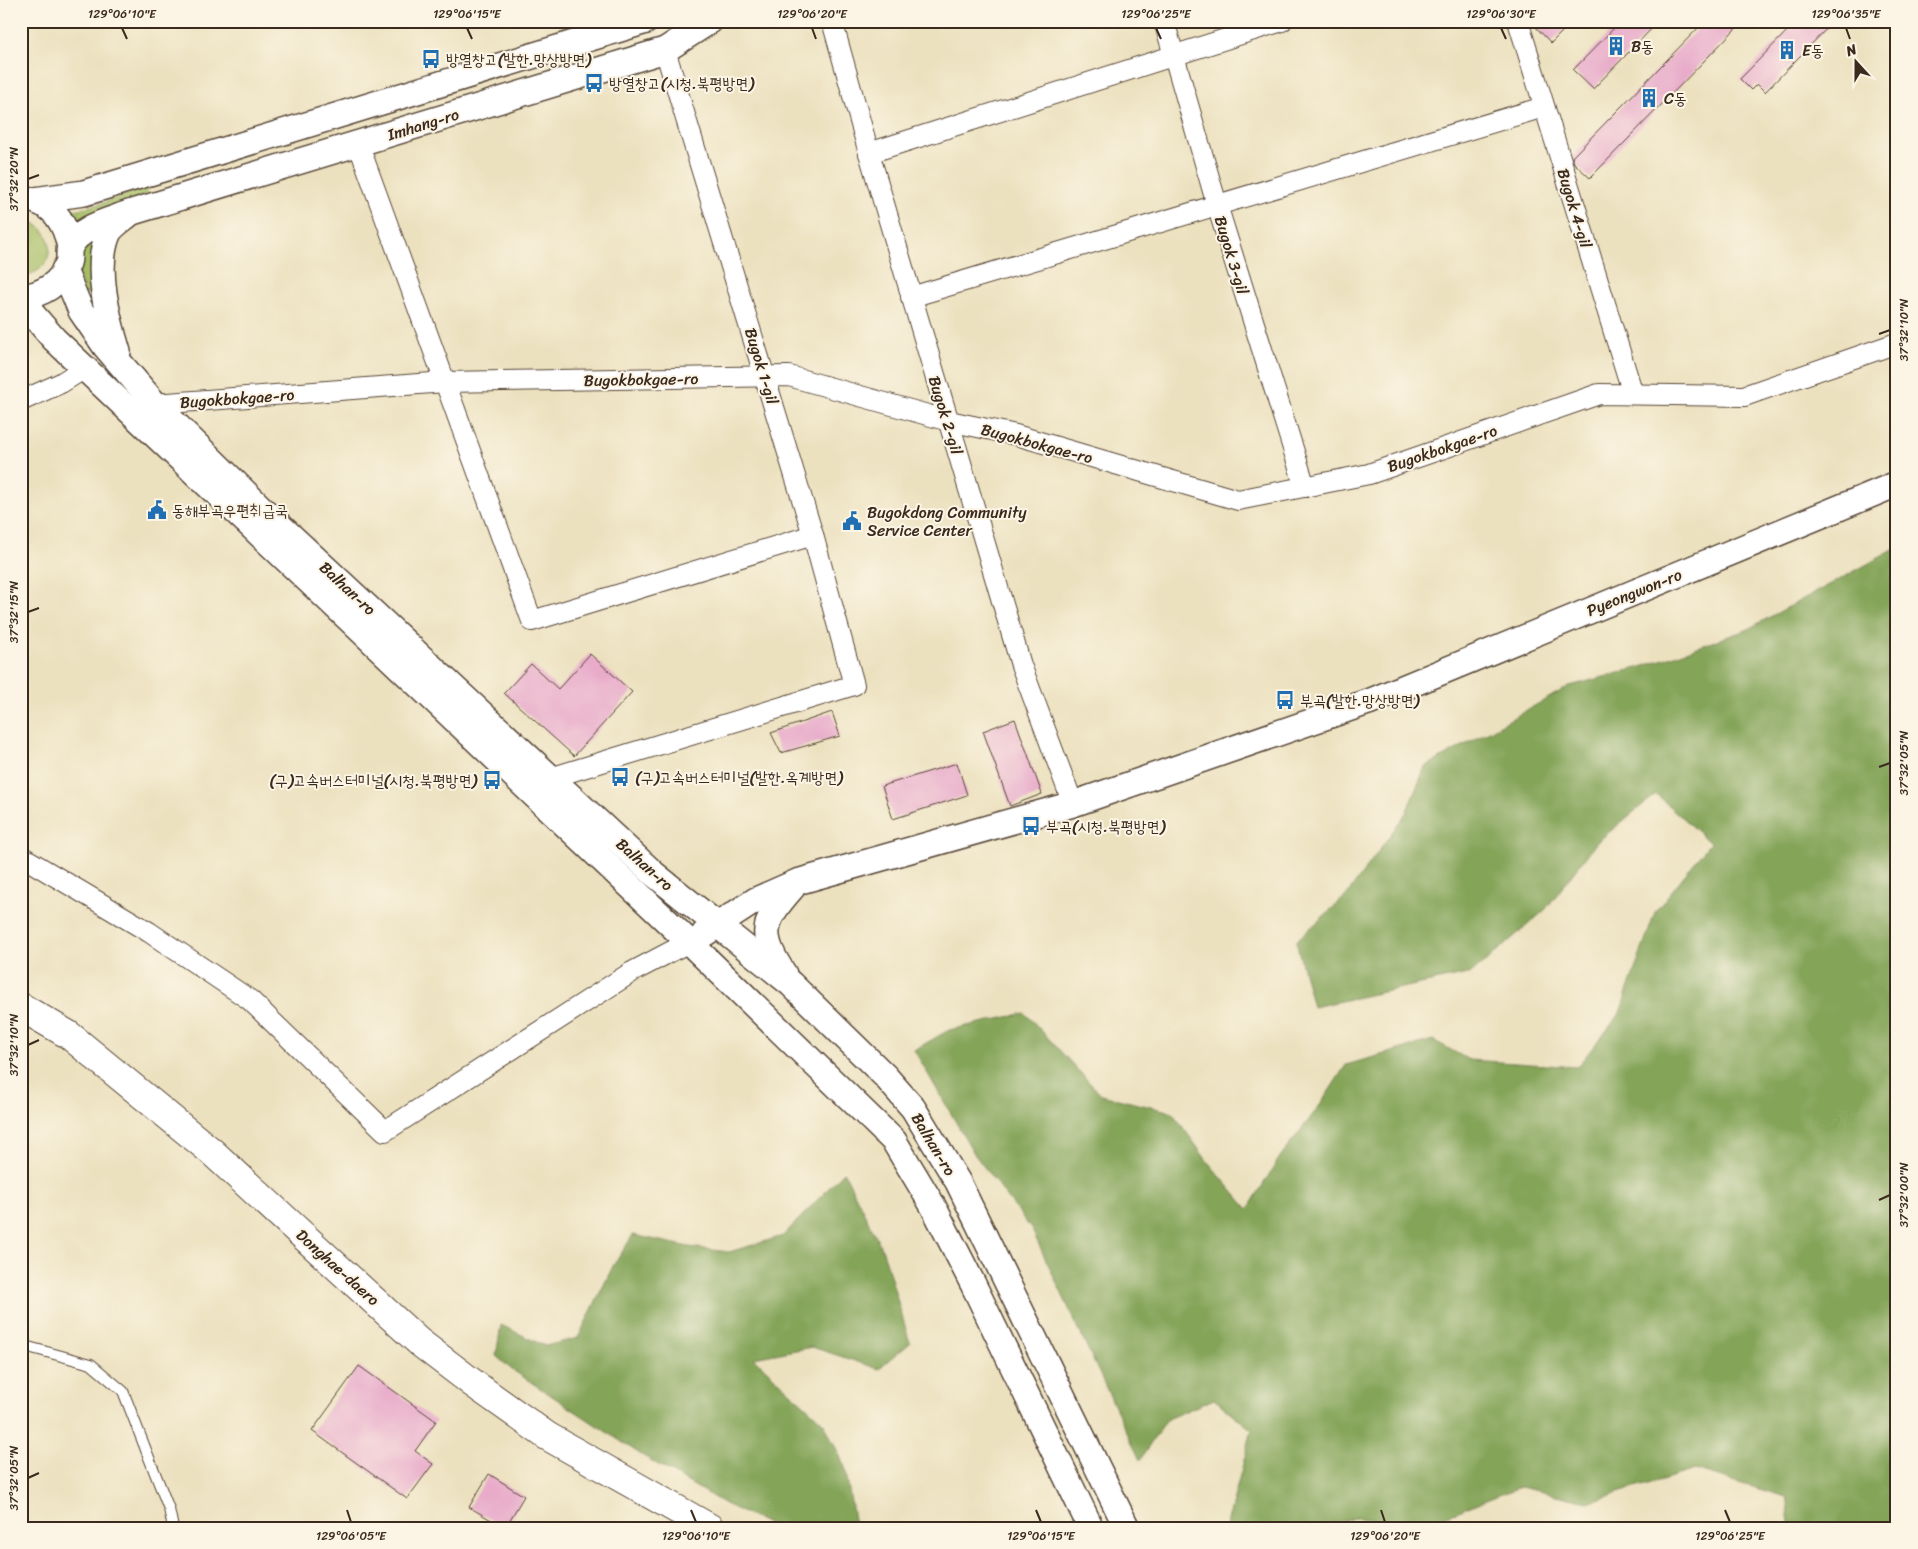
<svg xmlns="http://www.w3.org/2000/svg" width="1918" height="1549" viewBox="0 0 1918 1549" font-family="Sriracha,'Poor Story',sans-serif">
	<rect width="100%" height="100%" fill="#fcf5e5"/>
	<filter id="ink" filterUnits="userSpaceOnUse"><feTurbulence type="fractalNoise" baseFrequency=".02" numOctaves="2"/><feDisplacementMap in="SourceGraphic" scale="10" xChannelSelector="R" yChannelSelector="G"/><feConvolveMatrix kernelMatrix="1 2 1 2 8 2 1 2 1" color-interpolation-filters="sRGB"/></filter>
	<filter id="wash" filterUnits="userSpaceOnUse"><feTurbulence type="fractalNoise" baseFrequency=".0096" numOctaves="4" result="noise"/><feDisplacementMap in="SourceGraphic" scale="20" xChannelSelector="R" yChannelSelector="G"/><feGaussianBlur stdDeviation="1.12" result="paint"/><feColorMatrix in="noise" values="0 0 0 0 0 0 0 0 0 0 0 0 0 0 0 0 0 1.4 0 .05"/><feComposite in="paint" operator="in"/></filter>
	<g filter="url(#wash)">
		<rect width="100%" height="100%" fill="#ece1bf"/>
		<g fill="#a5bd63" stroke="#707440">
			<polygon points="146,187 148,193 77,229 63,213 103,203"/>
			<path d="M21 219C61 224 57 276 21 275Z"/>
			<path d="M93 234 95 291 85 294C74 263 72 262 93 234Z"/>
		</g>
		<g fill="#84a459" stroke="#60673c">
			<polygon points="1897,548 1897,1528 1791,1528 1786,1497 1695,1470 1588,1502 1520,1487 1421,1525 1356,1518 1310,1528 1226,1528 1252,1430 1214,1399 1167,1419 1140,1460 1032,1230 975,1155 914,1050 949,1030 1025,1013 1101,1095 1172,1112 1208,1162 1248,1209 1280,1157 1318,1108 1346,1065 1433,1040 1469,1060 1577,1067 1619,1015 1655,912 1710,843 1656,794 1597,842 1545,910 1472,973 1313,1007 1296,941 1346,896 1406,813 1425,767 1570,686 1641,667 1746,630"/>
			<polygon points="844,1172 883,1251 910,1343 879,1369 812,1347 754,1358 824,1423 845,1467 855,1525 859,1528 776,1528 725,1504 640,1454 511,1369 496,1356 501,1325 545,1346 578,1338 613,1266 633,1235 689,1247 729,1252 783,1236"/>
		</g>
		<g id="blocks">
			<g fill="#e8acca">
				<polygon points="1530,21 1573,21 1551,43"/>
				<polygon points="1621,21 1659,21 1593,89 1573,70"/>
				<polygon points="1705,21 1743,21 1590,178 1574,163 1572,157"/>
				<polygon points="1797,21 1834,21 1765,92 1757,84 1751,90 1740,79"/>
				<polygon points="590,654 632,692 574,756 504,693 531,664 558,689"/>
				<polygon points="832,712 840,736 781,753 771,733"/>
				<polygon points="1015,719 1042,794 1010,806 983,731"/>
				<polygon points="957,763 967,795 893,819 882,786"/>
				<polygon points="359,1366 436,1421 415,1451 433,1464 407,1499 312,1431"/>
				<polygon points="489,1474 524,1496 505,1528 469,1507"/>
			</g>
		</g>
	</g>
	<g filter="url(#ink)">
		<use href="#blocks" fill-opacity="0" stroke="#564536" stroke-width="1"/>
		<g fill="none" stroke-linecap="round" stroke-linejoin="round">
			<g stroke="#564536" stroke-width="12">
				<polyline id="service" points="21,1345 91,1364 123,1391 169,1509 173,1528"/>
			</g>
			<g stroke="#564536" stroke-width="22">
				<g id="minor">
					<polyline points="832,21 869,153 1021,665 1073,804"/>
					<polyline points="1164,21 1217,205 1305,487"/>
					<polyline points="1518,21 1633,394"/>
					<polyline points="358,143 532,621 813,535"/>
					<polyline points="869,153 1282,21"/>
					<polyline points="911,297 1544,107"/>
					<polyline points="21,401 61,383 85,368"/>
					<polyline points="155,404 445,382 789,376 949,421 1016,435 1238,500 1369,474 1599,394 1744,396 1897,343"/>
					<polyline points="550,778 854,685 813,535 665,50"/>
					<polyline points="21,856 149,932 250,1000 385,1131 632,972 689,942"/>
				</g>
			</g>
			<g stroke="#564536" stroke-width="28">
				<g id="tertiary">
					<path d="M27 199C53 203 65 222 70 247"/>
					<polyline points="34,200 84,193 646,21"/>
					<polyline points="64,270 81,311 105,346 155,404 263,510 654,874 791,984 885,1076 913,1108 958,1182 1127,1528"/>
					<path d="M21 297C42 295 61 284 68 263 70 258 68 252 70 247 79 227 111 220 129 213L665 50 710 21"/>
					<polyline points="21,301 54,339 689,942 894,1141 933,1206 973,1284 1091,1528"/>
					<path d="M118 352C108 319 94 267 108 234 111 227 122 220 128 215"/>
					<polyline points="704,934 756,900 797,882 1073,804 1371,701 1897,484"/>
					<path d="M784 974C757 934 763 921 793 887"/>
				</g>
			</g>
			<g stroke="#564536" stroke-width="30">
				<polyline id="primary" points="21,1007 69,1035 212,1152 419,1342 474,1384 547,1436 710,1528"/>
			</g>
			<use href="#service" stroke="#fff" stroke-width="10"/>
			<use href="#minor" stroke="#fff" stroke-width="20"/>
			<use href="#tertiary" stroke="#fff" stroke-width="25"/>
			<use href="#primary" stroke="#fff" stroke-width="28"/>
		</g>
	</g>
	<path fill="none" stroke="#3b2a1e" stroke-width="2" d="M122 28 127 39M467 28 472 39M812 28 816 39M1156 28 1161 39M1501 28 1506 39M1846 28 1850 39M28 179 39 175M1879 334 1890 330M28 612 39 608M1879 767 1890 763M28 1045 39 1040M1879 1200 1890 1195M28 1478 39 1473M347 1510 351 1522M691 1510 696 1522M1036 1510 1041 1522M1381 1510 1385 1522M1725 1510 1730 1522"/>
	<defs>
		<g id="building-bare" transform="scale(1.5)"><path d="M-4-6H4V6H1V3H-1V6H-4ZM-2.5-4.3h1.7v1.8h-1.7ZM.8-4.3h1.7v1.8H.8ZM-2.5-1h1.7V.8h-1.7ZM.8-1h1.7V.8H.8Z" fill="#1f6fb2" stroke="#fcf5e5" stroke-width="2.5" paint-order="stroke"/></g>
		<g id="bus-bare" transform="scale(1.5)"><path d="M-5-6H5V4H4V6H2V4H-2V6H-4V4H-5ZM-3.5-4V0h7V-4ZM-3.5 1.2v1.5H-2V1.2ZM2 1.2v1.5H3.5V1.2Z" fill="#1f6fb2" stroke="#fcf5e5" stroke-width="2.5" paint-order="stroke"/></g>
		<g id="civic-bare" transform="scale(1.5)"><path d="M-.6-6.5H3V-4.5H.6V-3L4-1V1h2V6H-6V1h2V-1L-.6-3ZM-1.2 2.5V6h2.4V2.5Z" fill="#1f6fb2" stroke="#fcf5e5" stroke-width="2.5" paint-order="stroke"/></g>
	</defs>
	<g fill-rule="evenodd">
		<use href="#building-bare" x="1616" y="46"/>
		<use href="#building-bare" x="1787" y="50"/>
		<use href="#bus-bare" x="431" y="59"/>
		<use href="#bus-bare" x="594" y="83"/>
		<use href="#building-bare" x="1649" y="98"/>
		<use href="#civic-bare" x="157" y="510"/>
		<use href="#civic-bare" x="852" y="521"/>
		<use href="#bus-bare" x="1285" y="700"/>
		<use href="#bus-bare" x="620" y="777"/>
		<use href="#bus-bare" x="492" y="780"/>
		<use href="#bus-bare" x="1031" y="826"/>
	</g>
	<g text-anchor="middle" stroke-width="4" stroke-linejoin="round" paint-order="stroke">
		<g font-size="16" fill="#3b2a1e" stroke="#fcf5e5" text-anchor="start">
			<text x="1631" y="52">B동</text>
			<text x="1802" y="56">E동</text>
			<text x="446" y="65">방열창고(발한.망상방면)</text>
			<text x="609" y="89">방열창고(시청.북평방면)</text>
			<text x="1664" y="104">C동</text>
			<text x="172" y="516">동해부곡우편취급국</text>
			<text x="867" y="518">Bugokdong Community<tspan x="867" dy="18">Service Center</tspan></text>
			<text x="1300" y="706">부곡(발한.망상방면)</text>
			<text x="635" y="783">(구)고속버스터미널(발한.옥계방면)</text>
			<text x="477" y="786" text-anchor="end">(구)고속버스터미널(시청.북평방면)</text>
			<text x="1046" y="832">부곡(시청.북평방면)</text>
		</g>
		<g font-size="16" fill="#3b2a1e" stroke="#fcf5e5">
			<text transform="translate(423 124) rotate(-17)" y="6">Imhang-ro</text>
			<text transform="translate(1575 208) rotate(73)" y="6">Bugok 4-gil</text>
			<text transform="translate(1232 255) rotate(73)" y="6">Bugok 3-gil</text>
			<text transform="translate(762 366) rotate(73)" y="6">Bugok 1-gil</text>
			<text transform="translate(641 379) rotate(-1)" y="6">Bugokbokgae-ro</text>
			<text transform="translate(237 398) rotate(-4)" y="6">Bugokbokgae-ro</text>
			<text transform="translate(946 415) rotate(73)" y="6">Bugok 2-gil</text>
			<text transform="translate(1037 443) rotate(15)" y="6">Bugokbokgae-ro</text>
			<text transform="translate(1442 448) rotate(-19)" y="6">Bugokbokgae-ro</text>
			<text transform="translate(348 588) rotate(43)" y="6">Balhan-ro</text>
			<text transform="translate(1634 592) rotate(-22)" y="6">Pyeongwon-ro</text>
			<text transform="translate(645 864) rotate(42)" y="6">Balhan-ro</text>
			<text transform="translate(934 1144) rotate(59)" y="6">Balhan-ro</text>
			<text transform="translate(338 1267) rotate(42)" y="6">Donghae-daero</text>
		</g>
	</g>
	<rect width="1918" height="1549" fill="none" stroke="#fcf5e5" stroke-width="55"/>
	<g transform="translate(1856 62) rotate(339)" stroke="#fcf5e5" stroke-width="4" paint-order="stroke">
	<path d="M0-4L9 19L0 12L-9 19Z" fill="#3b2a1e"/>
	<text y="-8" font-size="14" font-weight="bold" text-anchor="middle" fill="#3b2a1e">N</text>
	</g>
	<rect x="28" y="28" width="1862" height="1494" fill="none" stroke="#3b2a1e" stroke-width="2"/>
	<g font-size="12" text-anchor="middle" fill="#3b2a1e">
		<text x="122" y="18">129°06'10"E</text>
		<text x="467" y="18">129°06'15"E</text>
		<text x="812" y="18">129°06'20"E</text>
		<text x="1156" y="18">129°06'25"E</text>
		<text x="1501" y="18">129°06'30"E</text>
		<text x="1846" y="18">129°06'35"E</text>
		<text transform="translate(14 179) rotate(-90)" y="4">37°32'20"N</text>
		<text transform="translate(1904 330) rotate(-90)" y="4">37°32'10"N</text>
		<text transform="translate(14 612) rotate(-90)" y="4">37°32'15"N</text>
		<text transform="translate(1904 763) rotate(-90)" y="4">37°32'05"N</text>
		<text transform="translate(14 1045) rotate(-90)" y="4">37°32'10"N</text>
		<text transform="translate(1904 1195) rotate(-90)" y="4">37°32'00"N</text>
		<text transform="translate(14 1478) rotate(-90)" y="4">37°32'05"N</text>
		<text x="351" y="1540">129°06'05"E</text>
		<text x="696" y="1540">129°06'10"E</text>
		<text x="1041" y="1540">129°06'15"E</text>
		<text x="1385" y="1540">129°06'20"E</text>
		<text x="1730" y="1540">129°06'25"E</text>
	</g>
</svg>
